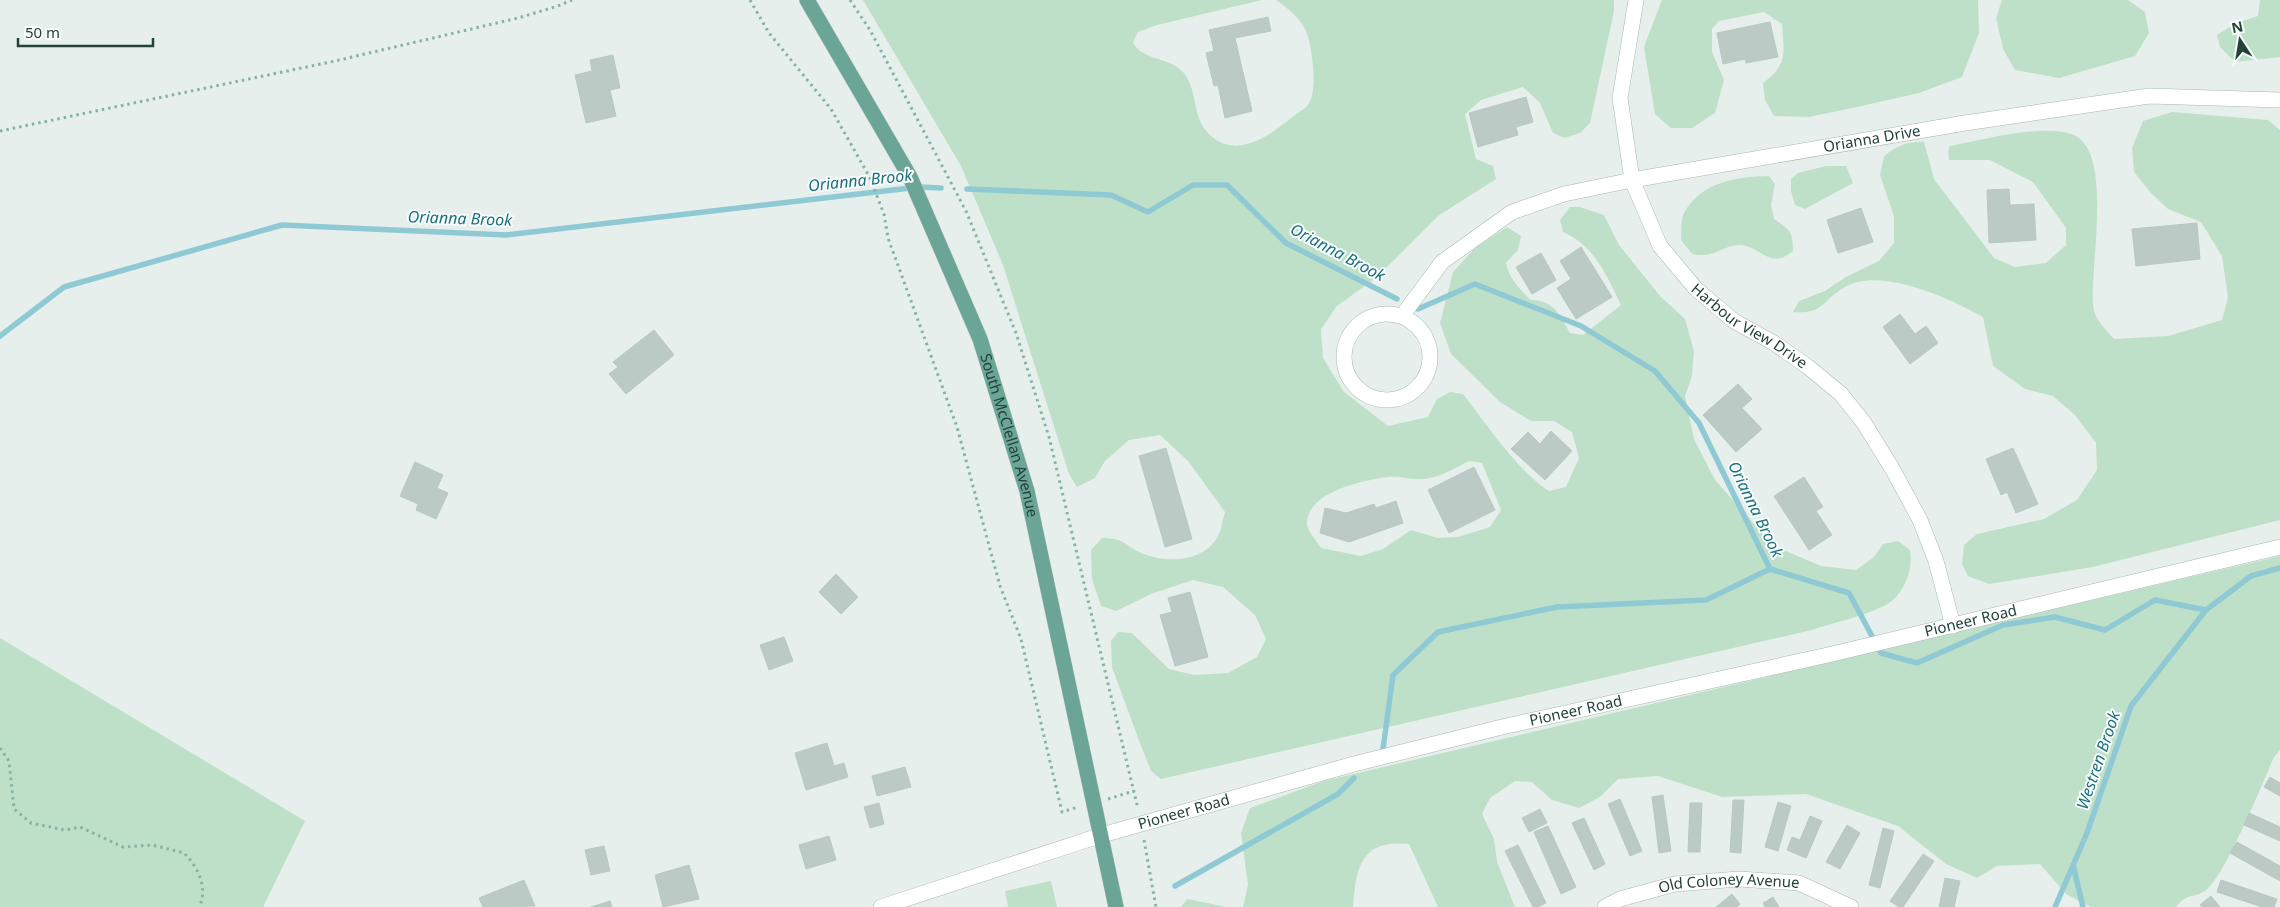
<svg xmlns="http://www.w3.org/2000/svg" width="2280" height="907" viewBox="0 0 2280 907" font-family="'Noto Sans',sans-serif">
	<rect width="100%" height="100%" fill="#e6efeb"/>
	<g fill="#bfe0c8" fill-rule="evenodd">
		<path d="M863 0H1262L1157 25 1138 32 1133 42C1141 60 1167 57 1181 70 1200 87 1189 122 1215 139 1242 158 1274 132 1295 115 1299 112 1307 108 1309 103 1318 90 1312 42 1305 29 1298 16 1287 8 1276 0H1614V11L1590 123 1580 133 1564 138 1553 133 1540 103 1523 87 1481 100 1465 114 1476 159 1493 166 1496 179 1438 216 1377 277 1337 306 1321 329 1323 358 1344 392 1388 426 1428 417 1437 399 1450 392 1463 394C1488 426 1516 469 1549 491L1566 487 1579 458 1572 432 1554 421H1531L1500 402 1451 354 1440 323 1453 272 1475 248 1507 227 1521 236 1518 250 1506 263C1509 278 1520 290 1531 300 1554 300 1560 315 1570 333L1583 335 1621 305C1607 276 1594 245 1563 232L1560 220 1570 207H1580L1604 215 1619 245 1660 296 1685 319 1694 351 1692 376 1685 396 1694 439 1715 480 1774 546 1821 566 1856 570 1874 557 1883 544 1898 541 1910 550C1914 570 1903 597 1884 606 1862 617 1835 622 1812 630L1161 779 1151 771 1138 738 1112 667 1111 641 1118 632 1132 633 1169 669 1194 675 1228 673 1257 657 1266 639 1255 615 1223 587 1193 580 1151 594 1116 611 1101 606 1092 579 1091 550 1102 538C1128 538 1124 547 1144 554 1169 564 1207 561 1219 534 1222 528 1223 519 1225 512L1188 461 1160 435 1129 440 1105 461 1095 478 1077 487 1069 474 1003 265 961 166ZM1469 461 1482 463 1501 510 1490 527 1458 537 1438 538 1411 530 1383 549 1361 556 1321 548C1317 541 1308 532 1307 525 1305 492 1364 480 1388 477 1400 476 1411 480 1423 479 1439 478 1455 468 1469 461Z"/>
		<path d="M1662 0H1978L1979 33 1962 77 1919 93 1857 107 1809 117 1774 116 1765 100 1763 83C1788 64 1784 54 1782 24L1764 12 1719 21 1712 29V52L1724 80 1715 113 1692 128H1671L1655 114 1644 47Z"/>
		<polygon points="2002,0 2128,0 2145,12 2149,33 2135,56 2059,78 2015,70 2003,49 1996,18"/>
		<polygon points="2260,0 2280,0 2280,57 2235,62 2220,47 2217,35 2236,23 2258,16"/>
		<path d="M2172 112 2268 120 2280 130V520L2093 567 1989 584 1968 576 1962 564 1964 545 1977 534 2044 519 2077 500 2097 470 2096 443 2075 415 2053 396 2025 389 1993 366 1983 317C1951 299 1881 266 1845 287 1823 299 1824 315 1793 312L1799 301 1825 291 1846 277 1879 261 1894 243V216L1880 175 1884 156C1897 146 1908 141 1924 142L1934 179 1994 258 2015 267 2046 263 2066 245V228L2033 182 1990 160H1949L1948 151 1950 146C1982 140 2041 124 2071 134 2117 148 2087 275 2094 311 2096 320 2108 332 2114 339L2168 336 2222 320 2228 298 2222 256 2201 222 2168 209 2150 192 2134 172 2132 148 2143 121Z"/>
		<polygon points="1826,166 1846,166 1853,183 1805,209 1795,205 1791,191 1791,179 1798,173"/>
		<path d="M1769 176 1775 184 1771 205 1774 219C1790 230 1793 231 1793 251 1769 271 1762 246 1740 245 1722 245 1715 259 1692 254L1681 240C1682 232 1680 219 1684 213 1702 181 1737 177 1769 176Z"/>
		<path d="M2280 556V750L2274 757C2262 784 2225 877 2205 891 2193 899 2188 892 2176 907H2091L2066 894 2040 864 1997 866 1977 878 1946 864 1898 826 1806 794 1722 797 1658 776 1618 779 1600 797 1579 808 1552 800 1532 782 1515 781 1490 798 1482 814 1494 839 1497 862 1515 907H1438L1409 844C1361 839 1356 867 1353 907H1243L1248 885 1241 833 1250 808 1324 781Z"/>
		<polygon points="0,638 305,821 263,907 0,907"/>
		<polygon points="1051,881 1057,907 1008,907 1005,891"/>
		<polygon points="1187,899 1227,907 1181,907"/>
	</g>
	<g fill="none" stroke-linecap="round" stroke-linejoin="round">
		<g stroke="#8ec9d4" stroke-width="5.5">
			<polyline points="967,189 1111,195 1148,212 1193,185 1227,185 1286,243 1397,299"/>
			<polyline points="1418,309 1475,284 1581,326 1655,371 1699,423 1770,569 1849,593 1881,653 1917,663 2003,625 2055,617 2105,630 2155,600 2206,610"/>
			<polyline points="0,336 64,287 282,225 506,235 919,187 941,188"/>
			<polyline points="1383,749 1393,675 1438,632 1557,607 1706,600 1770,569"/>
			<polyline points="2073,865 2083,907"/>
			<polyline points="1175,886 1338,794 1354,778"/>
			<polyline points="2055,907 2087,833 2131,706 2206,610 2251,576 2280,568"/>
		</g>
	</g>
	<g fill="#bbcac4" stroke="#b8c9c2">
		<polygon points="1268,17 1271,31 1235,38 1252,111 1225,118 1218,85 1214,86 1206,53 1214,51 1209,30"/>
		<polygon points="1770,22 1778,57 1746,63 1745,59 1723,64 1717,33"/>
		<polygon points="613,55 620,88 610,90 616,116 586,123 575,75 592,71 590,60"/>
		<polygon points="1526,97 1533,122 1516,127 1518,135 1478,147 1469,113"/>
		<polygon points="2009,189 2010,205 2034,204 2036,240 1989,243 1987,190"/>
		<polygon points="1861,208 1873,242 1838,253 1827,220"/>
		<polygon points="2197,223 2200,259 2136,266 2132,229"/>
		<polygon points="1581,247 1612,297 1576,319 1557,288 1571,279 1560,261"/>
		<polygon points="1541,253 1556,280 1532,294 1516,267"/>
		<polygon points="1900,314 1915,334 1926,326 1938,343 1910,364 1883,327"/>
		<polygon points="654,330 674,355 626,394 609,374 618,367 613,362"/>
		<polygon points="1738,384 1752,399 1742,408 1762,429 1736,452 1703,415"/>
		<polygon points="1551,431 1572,451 1545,480 1511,449 1528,432 1540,444"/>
		<polygon points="1166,448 1192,539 1165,547 1139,456"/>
		<polygon points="2013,448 2038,504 2016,513 2007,492 2001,495 1986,459"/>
		<polygon points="415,462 443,475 437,488 448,493 436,519 416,510 418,504 400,496"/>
		<polygon points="1474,467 1495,510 1449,533 1428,490"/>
		<polygon points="1804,477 1823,507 1816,511 1832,535 1809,550 1774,496"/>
		<polygon points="1396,501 1403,523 1349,542 1320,533 1325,508 1346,513 1374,504 1376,508"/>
		<polygon points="836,574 858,597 841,614 819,592"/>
		<polygon points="1190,592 1208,657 1175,666 1160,615 1172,612 1168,598"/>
		<polygon points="784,637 793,661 769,670 760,645"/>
		<polygon points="827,743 834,766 844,763 848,777 806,790 795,753"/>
		<polygon points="905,767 911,787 877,796 872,776"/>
		<polygon points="2270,777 2280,783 2280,796 2264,787"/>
		<polygon points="1663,795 1671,851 1659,853 1652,797"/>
		<polygon points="1620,799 1642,851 1630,856 1608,804"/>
		<polygon points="1733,800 1744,800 1741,853 1730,852"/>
		<polygon points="1778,802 1791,806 1778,851 1765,847"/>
		<polygon points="879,803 884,824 870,828 864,807"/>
		<polygon points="1690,803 1702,803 1700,852 1688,852"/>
		<polygon points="1540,809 1547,823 1529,832 1522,818"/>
		<polygon points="2249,813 2280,827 2280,841 2244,825"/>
		<polygon points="1810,816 1822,821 1806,858 1787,850 1792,837 1800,840"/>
		<polygon points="1584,818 1605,864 1594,870 1572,823"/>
		<polygon points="1847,825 1860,833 1840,869 1826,862"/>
		<polygon points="1548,826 1576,887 1561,894 1534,832"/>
		<polygon points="1883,828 1894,831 1880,888 1869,885"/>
		<polygon points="829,836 836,860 806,869 799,845"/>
		<polygon points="2237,842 2280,866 2280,881 2230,853"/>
		<polygon points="1518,845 1546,903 1538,907 1533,907 1505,851"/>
		<polygon points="604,846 610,871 591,875 585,850"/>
		<polygon points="1923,854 1934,861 1903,907 1899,907 1890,901"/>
		<polygon points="689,865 699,899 663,907 655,875"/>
		<polygon points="1945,878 1960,881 1954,907 1939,907"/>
		<polygon points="524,880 535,906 483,907 479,898"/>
		<polygon points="2221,880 2277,899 2274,907 2262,907 2217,892"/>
		<polygon points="1732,894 1740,904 1737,907 1716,907"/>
		<polygon points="2211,896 2220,907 2202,907 2200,905"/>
		<polygon points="1773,897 1779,907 1765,907 1763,903"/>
		<polygon points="610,901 612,907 591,907"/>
	</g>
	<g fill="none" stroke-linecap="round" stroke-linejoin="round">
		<g stroke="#a8b8b2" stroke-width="16">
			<g id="minor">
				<path id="s1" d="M1636 0 1620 98 1632 180 1660 246 1696 289 1734 321 1774 343 1807 366 1841 394 1864 423 1893 470 1920 520 1936 561 1953 626"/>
				<circle cx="1387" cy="357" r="43"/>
				<path id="s2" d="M1402 316 1442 262 1512 212 1564 194 1632 180 1965 123 2149 96 2280 100"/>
				<polyline points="881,907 1102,835"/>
				<path id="s3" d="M1605 907 1620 899 1675 884 1739 879 1799 883 1851 907"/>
			</g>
		</g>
		<g stroke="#a8b8b2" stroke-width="16">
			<g id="tertiary">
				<path id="s4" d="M1102 835 1354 764 1502 727 1828 655 2280 547"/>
			</g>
		</g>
		<g stroke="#c2cac8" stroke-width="16">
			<g id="primary">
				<path id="s5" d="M807 0 910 177 980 339 1027 491 1116 907"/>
			</g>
		</g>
		<g stroke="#86b3a5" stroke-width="3" stroke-dasharray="2.5 4" stroke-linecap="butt">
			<polyline points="750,0 769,33 831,109 869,176 884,214 888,238 957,427 1000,586 1021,639 1062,812 1078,807"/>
			<polyline points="850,0 870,30 966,211 1016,333 1049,437 1138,809"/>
			<polyline points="0,131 335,61 518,18 558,6 572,0"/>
			<path d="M0 748 9 761 14 809 31 823 65 830 80 827 123 847 152 845 184 853C197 866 209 888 199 907"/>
			<polyline points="1108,799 1134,791"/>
			<polyline points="1144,840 1156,907"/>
		</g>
		<use href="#minor" stroke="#fff" stroke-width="15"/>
		<use href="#tertiary" stroke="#fff" stroke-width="15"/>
		<use href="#primary" stroke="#6aa596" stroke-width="15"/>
	</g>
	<g text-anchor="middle" stroke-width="4" stroke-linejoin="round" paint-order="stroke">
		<g font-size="15" fill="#24423a" stroke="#f7fbf9">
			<text dy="5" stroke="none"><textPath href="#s2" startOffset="521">Orianna Drive</textPath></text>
			<text dy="5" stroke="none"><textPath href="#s1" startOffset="375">Harbour View Drive</textPath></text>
			<text dy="5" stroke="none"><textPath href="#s5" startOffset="482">South McClellan Avenue</textPath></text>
			<text dy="5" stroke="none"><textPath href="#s4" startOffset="895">Pioneer Road</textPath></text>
			<text dy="5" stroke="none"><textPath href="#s4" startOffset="490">Pioneer Road</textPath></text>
			<text dy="5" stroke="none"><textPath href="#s4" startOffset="85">Pioneer Road</textPath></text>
			<text dy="5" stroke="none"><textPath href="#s3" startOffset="128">Old Coloney Avenue</textPath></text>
		</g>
		<g font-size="16" font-style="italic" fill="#1c6f80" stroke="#f7fbf9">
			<text transform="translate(860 180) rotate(-6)" y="6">Orianna Brook</text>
			<text transform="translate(460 218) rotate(2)" y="6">Orianna Brook</text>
			<text transform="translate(1338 252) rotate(28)" y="6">Orianna Brook</text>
			<text transform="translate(1756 509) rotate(64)" y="6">Orianna Brook</text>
			<text transform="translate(2098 760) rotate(-71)" y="6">Westren Brook</text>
		</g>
	</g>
	<g transform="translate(2240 40) rotate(348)" stroke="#f7fbf9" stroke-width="4" paint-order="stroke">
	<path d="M0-4L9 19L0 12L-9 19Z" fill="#24423a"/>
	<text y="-8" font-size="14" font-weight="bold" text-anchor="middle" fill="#24423a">N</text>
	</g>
	<path d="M18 38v8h135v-8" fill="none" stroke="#24423a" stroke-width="2.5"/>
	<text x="25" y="38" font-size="15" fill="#24423a" stroke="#f7fbf9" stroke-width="4" paint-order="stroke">50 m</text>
</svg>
